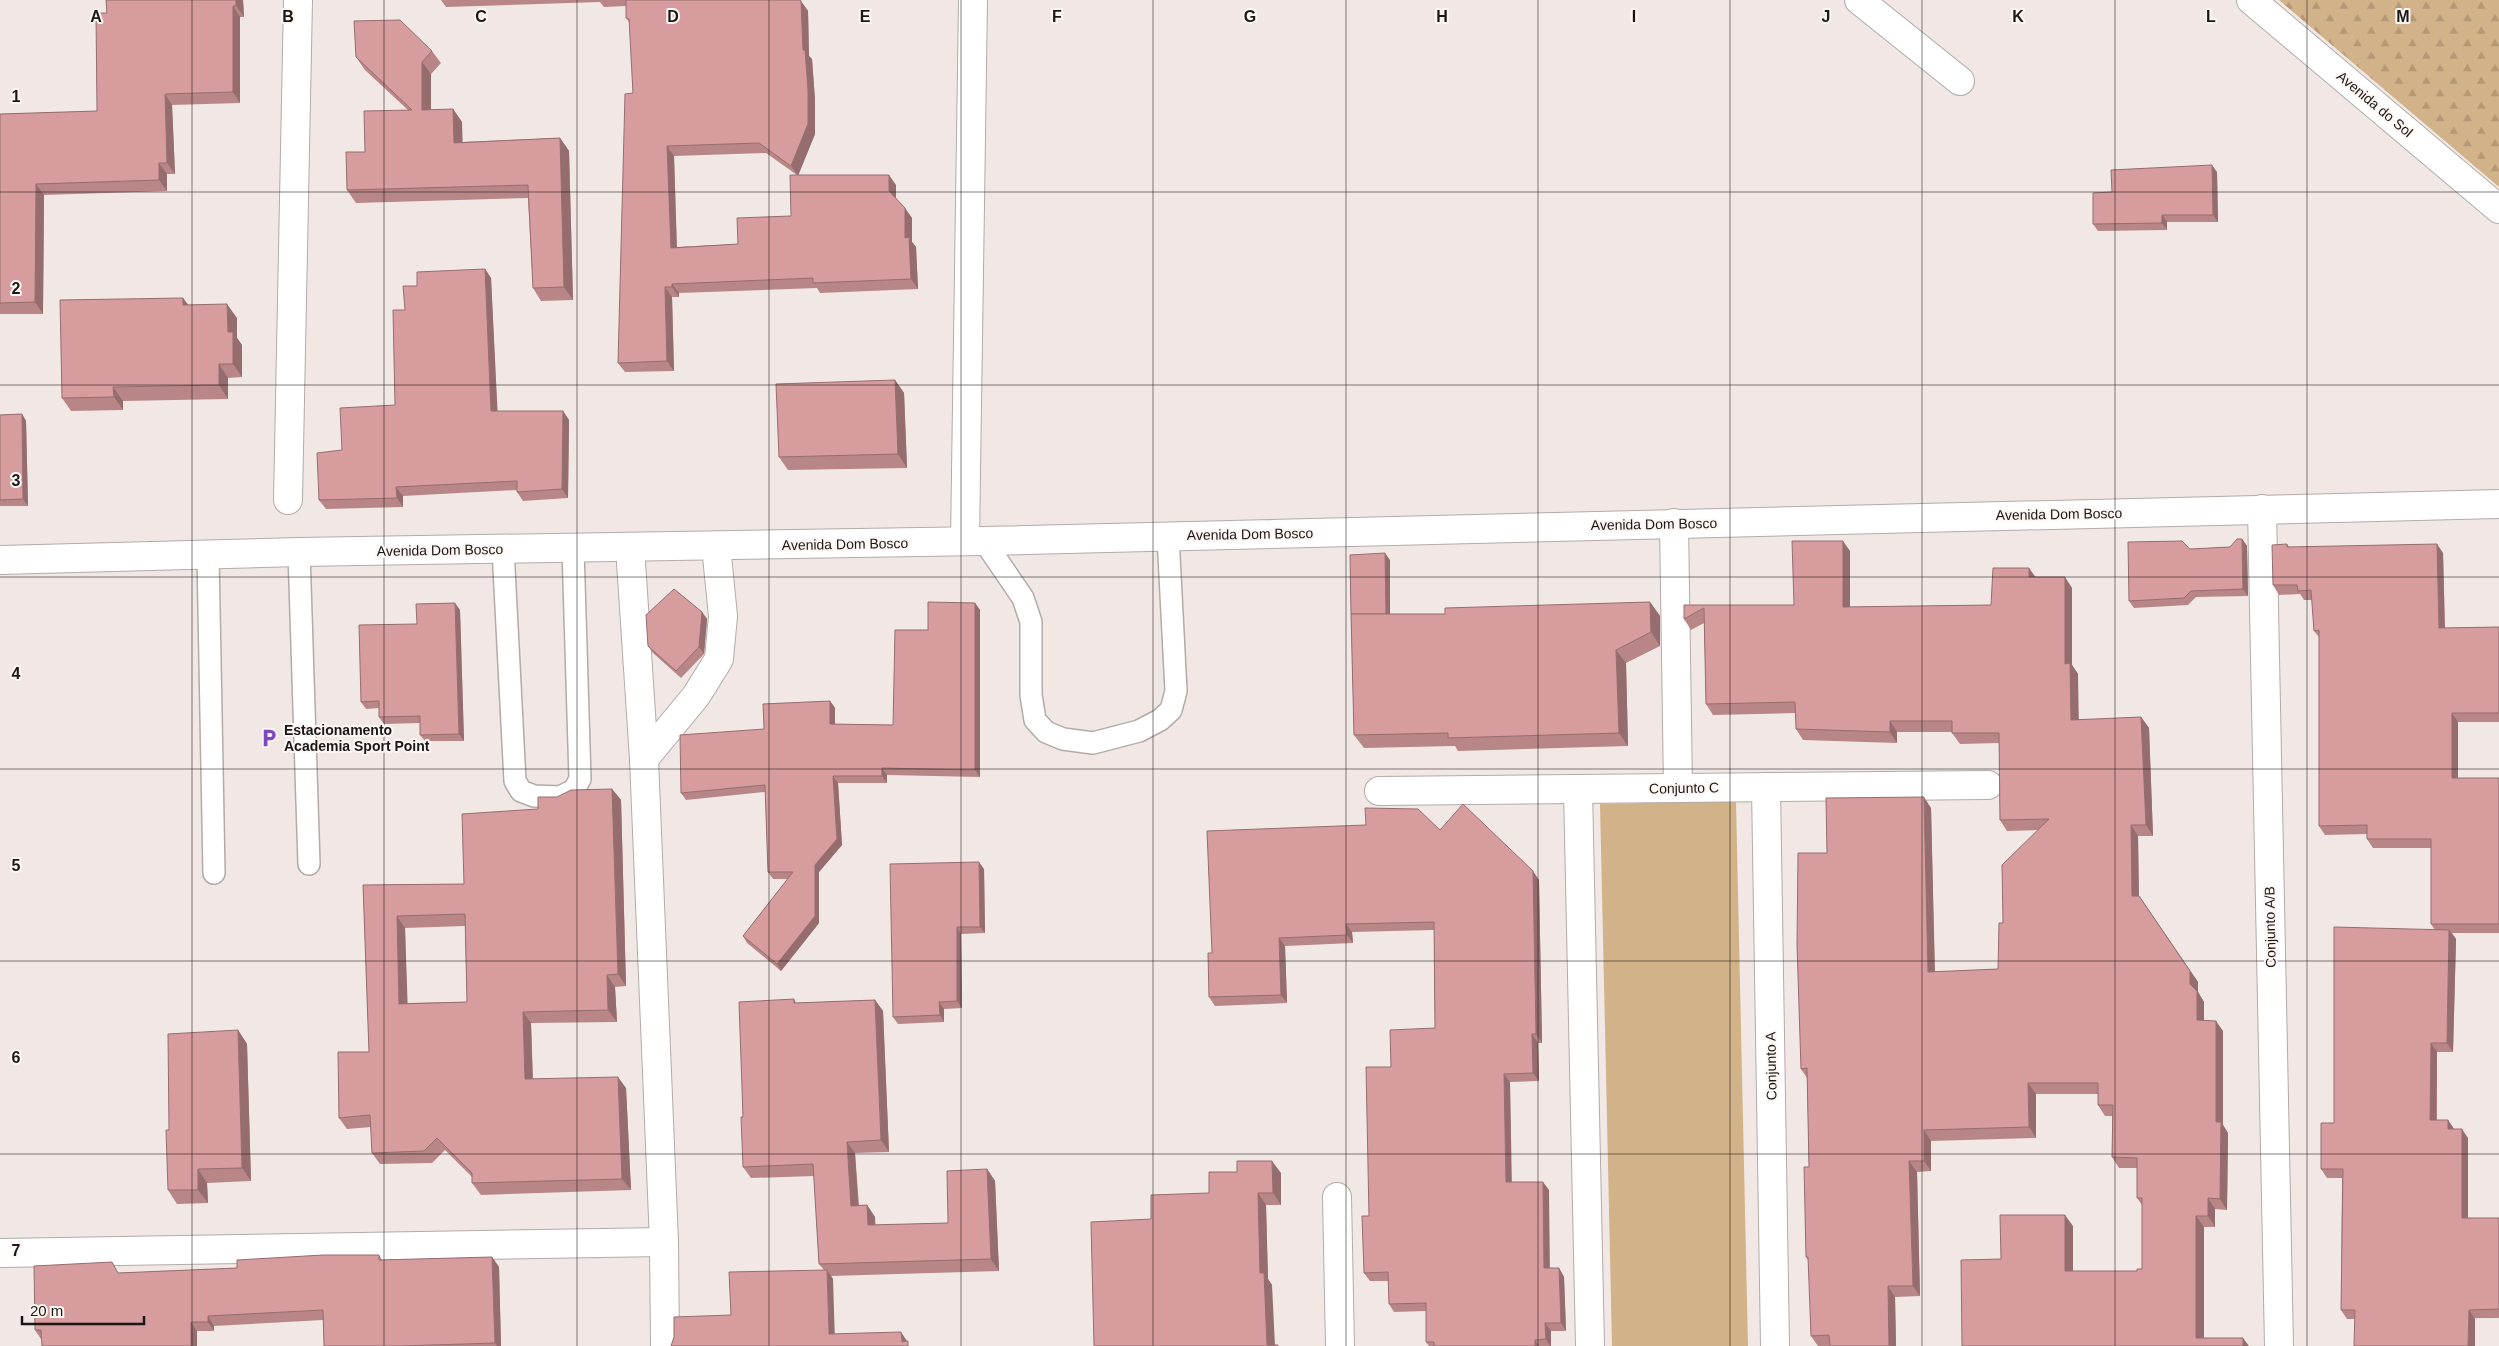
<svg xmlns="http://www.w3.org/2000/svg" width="2499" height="1346" viewBox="0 0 2499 1346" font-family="Helvetica,sans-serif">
	<defs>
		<pattern id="forest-firs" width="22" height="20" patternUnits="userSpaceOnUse" patternTransform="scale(1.25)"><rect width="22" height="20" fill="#d2b389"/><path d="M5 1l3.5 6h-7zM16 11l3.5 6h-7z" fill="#b49976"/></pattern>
	</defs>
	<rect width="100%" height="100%" fill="#f1e8e6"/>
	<polygon fill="#d2b389" points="1736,801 1748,1346 1612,1346 1600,804"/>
	<polygon fill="url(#forest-firs)" points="2279,0 2499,0 2499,187"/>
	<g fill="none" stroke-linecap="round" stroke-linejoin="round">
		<g stroke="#b2aba8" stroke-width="24">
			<g id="lane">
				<polyline points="984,541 1023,598 1031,622 1031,695 1035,720 1046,732 1063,739 1093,743 1139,731 1160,720 1171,710 1176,691 1168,536"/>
				<polyline points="503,549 515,781 521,791 534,796 560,797 574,790 580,779 573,549"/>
				<polyline points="299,552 309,864"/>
				<polyline points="208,555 214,873"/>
			</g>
		</g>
		<g stroke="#b2aba8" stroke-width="30">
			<g id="street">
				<polyline points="1859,0 1960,81"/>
				<polyline points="288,500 298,0"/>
				<polyline points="2262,509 2279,1346"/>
				<polyline points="1674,523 1678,788"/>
				<polyline points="965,541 973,0"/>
				<polyline points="630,547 644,759 664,1242 665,1346"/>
				<polyline points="644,759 696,696 719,659 723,616 716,546"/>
				<polyline points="1766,787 1775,1346"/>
				<polyline points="1578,789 1590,1346"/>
				<polyline points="1379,791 1988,785"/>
				<polyline points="1337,1197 1340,1346"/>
				<polyline points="0,1253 664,1242"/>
			</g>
		</g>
		<g stroke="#b2aba8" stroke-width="30">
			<g id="secondary">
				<polyline points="2251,0 2499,209"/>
				<polyline points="0,560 299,552 984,541 2499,504"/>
			</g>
		</g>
		<use href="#lane" stroke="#fff" stroke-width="21"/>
		<use href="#street" stroke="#fff" stroke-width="28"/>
		<use href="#secondary" stroke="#fff" stroke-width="28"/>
	</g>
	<g fill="#b98687" fill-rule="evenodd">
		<polygon points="106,0 243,0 244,17 240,17 240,103 172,105 175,174 167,174 167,191 44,195 43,314 0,314 0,114 97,111 107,13"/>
		<path d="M441 0H800L808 11 809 56 812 59 815 100V134L798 175 896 185V198L912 218V242L916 247 918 289 820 293 817 288 679 293V297H672L674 371 625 372 618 363 633 93 630 23 626 18V6L604 7 600 2 446 7ZM766 153 797 175 791 216 738 244 677 247 674 156Z"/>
		<polygon points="432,51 441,63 431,74 431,110 453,109 462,122 462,142 560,138 569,151 573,300 541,301 533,288 528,198 356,203 347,190 365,152 408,110 365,70 356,57"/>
		<polygon points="2217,172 2218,222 2167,222 2167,230 2098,231 2093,224 2112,192"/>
		<polygon points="485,269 491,278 497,411 563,411 569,420 568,498 523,501 517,492 517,490 403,496 403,507 326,509 319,500 342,450 395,405 405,310 417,286"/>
		<polygon points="189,305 237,318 237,338 242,345 242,377 228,378 228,399 123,401 123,410 71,411 62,398"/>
		<polygon points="895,380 904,393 907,468 788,470 779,457"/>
		<polygon points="22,414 26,421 28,506 0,506 0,415"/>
		<polygon points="2242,539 2247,546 2248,596 2196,597 2188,605 2134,608 2129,601 2190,549 2230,547"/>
		<polygon points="2287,544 2289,547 2443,553 2445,628 2499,627 2499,722 2458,722 2458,778 2499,778 2499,933 2452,933 2456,939 2453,1052 2437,1052 2437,1120 2448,1120 2454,1129 2468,1138 2468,1218 2499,1218 2499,1318 2347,1319 2341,1310 2342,1178 2327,1178 2321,1169 2334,1123 2435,930 2431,924 2431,848 2373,848 2367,839 2367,834 2325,835 2319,826 2319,637 2314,631 2312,600 2304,600 2300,594 2279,595 2273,585"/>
		<polygon points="1850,551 1850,607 1991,605 2035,577 2072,588 2072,665 2078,674 2078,720 2141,717 2149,728 2153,836 2138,836 2139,896 2198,982 2198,992 2204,1002 2204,1020 2223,1031 2223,1125 2228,1133 2227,1210 2215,1209 2215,1227 2204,1227 2204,1338 1962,1346 2001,1259 2073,1226 2073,1271 2137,1271 2142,1269 2142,1205 2137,1198 2137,1168 2119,1168 2112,1157 2112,1116 2105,1116 2098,1105 2098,1094 2036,1094 2036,1138 1931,1141 1931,1171 1917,1172 1920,1296 1895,1297 1896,1346 1818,1346 1811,1336 1809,1262 1806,1257 1809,1167 1807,1078 1801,1069 1827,853 1931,808 1935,972 1998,969 2003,923 2038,830 2007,831 2000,820 1999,743 1960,744 1952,733 1952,732 1897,732 1897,743 1803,740 1796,729 1796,713 1713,715 1706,704 1704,623 1691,630 1684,619 1684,605 1794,605"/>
		<polygon points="1390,560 1390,614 1445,614 1650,602 1660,616 1660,646 1626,663 1628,746 1458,751 1455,746 1364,748 1354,735 1351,615"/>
		<polygon points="975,603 980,610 980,777 887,775 887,783 838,783 842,845 819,872 819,923 781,971 747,943 743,936 788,879 773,879 768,872 765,792 686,800 681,793 764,729 830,701 835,708 835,724 893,725 928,630"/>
		<polygon points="460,610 464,741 425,741 420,735 420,723 384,724 379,717 379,708 366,709 361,702 417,624"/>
		<polygon points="702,612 707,619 704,654 681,678 653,653 648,646"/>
		<path d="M612 789 621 800 626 986 615 987 617 1022 531 1023 533 1079 626 1088 631 1190 481 1195 472 1183V1177L445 1150 432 1163 380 1164 372 1153 371 1127 347 1129 339 1118 369 1052 363 885 464 884 538 809 557 797ZM465 926 467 1002 407 1003 405 928Z"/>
		<polygon points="1440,830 1539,880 1542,1043 1538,1043 1539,1081 1510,1082 1511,1182 1549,1190 1549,1268 1559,1268 1564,1277 1566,1331 1551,1331 1551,1346 1429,1346 1426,1342 1426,1311 1394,1312 1389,1304 1388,1281 1370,1281 1364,1273 1369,1216 1391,1067 1435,1028 1434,930 1352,932 1353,943 1285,946 1287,1003 1215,1006 1209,997 1212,953"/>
		<polygon points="984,869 985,933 961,934 962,1008 944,1009 944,1022 898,1024 893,1017"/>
		<polygon points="794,999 796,1003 875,1000 883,1011 889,1152 855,1153 859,1205 867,1205 875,1217 875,1225 948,1223 987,1169 995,1181 999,1271 831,1276 833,1279 671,1346 731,1315 824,1270 819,1264 814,1176 751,1178 743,1167 743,1117"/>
		<polygon points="238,1030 247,1044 251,1181 207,1183 208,1203 177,1204 168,1190 169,1130"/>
		<polygon points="1281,1173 1281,1205 1266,1205 1268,1279 1272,1285 1094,1346 1151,1219 1209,1193"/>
		<polygon points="379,1255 382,1260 492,1257 499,1267 501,1346 324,1346 323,1320 214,1326 214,1331 197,1331 197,1346 41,1339 35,1330 119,1273 237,1268"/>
	</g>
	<g fill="#966d6e">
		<polygon points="236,0 243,0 244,17 236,6"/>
		<polygon points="801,1 808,11 809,56 812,59 815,100 815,134 798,176 791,166 803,50"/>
		<polygon points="233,6 240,17 240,103 233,92"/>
		<polygon points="422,62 431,74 431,122 422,110"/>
		<polygon points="165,94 172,105 175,174 167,163"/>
		<polygon points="453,109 462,122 463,155 454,143"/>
		<polygon points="560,138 569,151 573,300 564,287"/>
		<polygon points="667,146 674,156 677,257 671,248"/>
		<polygon points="159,163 167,174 167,191 159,180"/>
		<polygon points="2212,165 2217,172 2218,222 2213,215"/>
		<polygon points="889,175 896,185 896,200 889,191"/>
		<polygon points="36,184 44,195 43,314 35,302"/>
		<polygon points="905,208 912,218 912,242 916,247 918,289 911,279 905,238"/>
		<polygon points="2162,215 2167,222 2167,230 2162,223"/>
		<polygon points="485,269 491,278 498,420 491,411"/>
		<polygon points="672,284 679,293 679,297 672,287"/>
		<polygon points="665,287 672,297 674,371 667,361"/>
		<polygon points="183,298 193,311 183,305"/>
		<polygon points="227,304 237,318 237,338 242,345 242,377 233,364 228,332"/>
		<polygon points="219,364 228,378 228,399 219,385"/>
		<polygon points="895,380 904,393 907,468 898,454"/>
		<polygon points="113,387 123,401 123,410 114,397"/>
		<polygon points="563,411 569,420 568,498 562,489"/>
		<polygon points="22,414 26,421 28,506 23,499"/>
		<polygon points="396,487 403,496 403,507 397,498"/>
		<polygon points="2242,539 2247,546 2248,596 2243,589"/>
		<polygon points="1843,541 1850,551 1850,618 1843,607"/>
		<polygon points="2437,544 2443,553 2445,637 2439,628"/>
		<polygon points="1385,553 1390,560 1390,620 1386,614"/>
		<polygon points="2029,568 2037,579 2029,577"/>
		<polygon points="2065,577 2072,588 2072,665 2078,674 2079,731 2071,720 2065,664"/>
		<polygon points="1650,602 1660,616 1660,646 1651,632"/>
		<polygon points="455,603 460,610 464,741 459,734"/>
		<polygon points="975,603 980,610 980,777 975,770"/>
		<polygon points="702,612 707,619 704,654 699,647"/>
		<polygon points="1616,650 1626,663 1628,746 1619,733"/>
		<polygon points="830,701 835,708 835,730 830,724"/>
		<polygon points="2452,713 2458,722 2458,787 2452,778"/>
		<polygon points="2141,717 2149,728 2153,836 2146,825"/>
		<polygon points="1890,721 1897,732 1897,743 1890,732"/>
		<polygon points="882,768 887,775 887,783 882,776"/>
		<polygon points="833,776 838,783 842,845 819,872 819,923 781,971 777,964 815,865"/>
		<polygon points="612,789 621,800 626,986 618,974"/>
		<polygon points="1924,797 1931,808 1935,983 1928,972"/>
		<polygon points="2131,825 2138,836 2139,906 2132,896"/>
		<polygon points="979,862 984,869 985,933 980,927"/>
		<polygon points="1533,871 1539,880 1542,1043 1536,1034"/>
		<polygon points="2139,896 2198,982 2198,992 2204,1002 2204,1031 2197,1020 2190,984"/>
		<polygon points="397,916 405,928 408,1015 399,1004"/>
		<polygon points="1346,924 1352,932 1353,943 1347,935"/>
		<polygon points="957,927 961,934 962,1008 957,1001"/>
		<polygon points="2449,930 2456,939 2453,1052 2447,1043"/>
		<polygon points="1279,938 1285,946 1287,1003 1281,995"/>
		<polygon points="607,975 615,987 617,1022 608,1010"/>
		<polygon points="875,1000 883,1011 889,1152 881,1140"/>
		<polygon points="939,1002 944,1009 944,1022 940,1015"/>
		<polygon points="523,1012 531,1023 533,1091 525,1079"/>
		<polygon points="2216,1021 2223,1031 2223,1125 2228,1133 2227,1210 2220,1199 2216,1122"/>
		<polygon points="238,1030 247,1044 251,1181 242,1168"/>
		<polygon points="1532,1034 1538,1043 1539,1081 1533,1073"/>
		<polygon points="2431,1043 2437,1052 2436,1129 2430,1120"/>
		<polygon points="1504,1074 1510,1082 1512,1191 1506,1182"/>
		<polygon points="618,1077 626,1088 631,1190 622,1179"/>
		<polygon points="2028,1083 2036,1094 2036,1138 2029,1127"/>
		<polygon points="2448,1120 2454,1129 2448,1129"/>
		<polygon points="2462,1129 2468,1138 2468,1227 2462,1218"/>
		<polygon points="1924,1130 1931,1141 1931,1171 1924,1161"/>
		<polygon points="847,1142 855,1153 859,1217 851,1206"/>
		<polygon points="1272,1161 1281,1173 1281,1205 1273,1193"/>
		<polygon points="1909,1161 1917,1172 1920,1296 1913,1286"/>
		<polygon points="198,1169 207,1183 208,1203 198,1190"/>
		<polygon points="987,1169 995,1181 999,1271 991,1259"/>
		<polygon points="1543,1182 1549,1190 1550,1277 1544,1268"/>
		<polygon points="1258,1193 1266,1205 1268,1279 1272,1285 1275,1346 1267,1345 1260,1273"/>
		<polygon points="2208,1198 2215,1209 2215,1227 2208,1216"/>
		<polygon points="867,1205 875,1217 876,1237 868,1225"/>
		<polygon points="2065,1215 2073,1226 2073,1282 2065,1271"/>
		<polygon points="2196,1216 2204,1227 2204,1346 2196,1338"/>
		<polygon points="492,1257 499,1267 501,1346 497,1346 495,1343"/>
		<polygon points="1559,1268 1564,1277 1566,1331 1561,1323"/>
		<polygon points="827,1270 833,1279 835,1343 829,1334"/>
		<polygon points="1888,1286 1895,1297 1896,1346 1889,1346"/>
		<polygon points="2469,1310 2475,1319 2475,1346 2468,1346"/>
		<polygon points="208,1316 214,1326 214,1331 208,1322"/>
		<polygon points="191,1322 197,1331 197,1346 191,1346"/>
		<polygon points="1545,1323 1551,1331 1551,1346 1550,1346 1546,1339"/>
		<polygon points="901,1332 907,1341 902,1342"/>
		<polygon points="2243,1338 2249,1346 2243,1346"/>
		<polygon points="1535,1340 1539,1346 1535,1346"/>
	</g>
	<g fill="#d79c9d" stroke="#966d6e" fill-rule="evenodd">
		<polygon points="106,0 236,0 236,6 233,6 233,92 165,94 167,163 159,163 159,180 36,184 35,302 0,303 0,114 97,111 96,13 107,13"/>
		<polygon points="626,0 800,0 801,1 803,50 805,50 808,90 808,124 791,166 759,143 667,146 671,248 738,244 737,218 791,216 790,175 889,175 889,191 905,208 905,238 909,237 911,279 813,283 813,278 672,284 672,287 665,287 667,361 618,363 625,94 633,93 629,19 626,18"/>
		<polygon points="400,20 432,51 422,62 422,110 453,109 454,143 560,138 564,287 533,288 528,185 347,190 346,152 365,152 364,111 412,110 356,57 354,21"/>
		<polygon points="2212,165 2213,215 2162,215 2162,223 2093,224 2093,193 2112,192 2111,170"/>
		<polygon points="485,269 491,411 563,411 562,489 517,492 517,481 396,487 397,498 319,500 317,453 342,450 340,408 395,405 393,310 405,310 403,286 417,286 417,272"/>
		<polygon points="183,298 183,305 227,304 228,332 233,332 233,364 219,364 219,385 113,387 114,397 62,398 60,300"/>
		<polygon points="895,380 898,454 779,457 776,384"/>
		<polygon points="22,414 23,499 0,500 0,415"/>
		<polygon points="2237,539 2242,539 2243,589 2191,591 2184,598 2129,601 2128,542 2182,541 2190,549 2230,547"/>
		<polygon points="1792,541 1843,541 1843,607 1991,605 1993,568 2029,568 2029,577 2065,577 2065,664 2070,663 2071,720 2141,717 2146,825 2131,825 2132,896 2139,896 2190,971 2190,984 2197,991 2197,1020 2216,1021 2216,1122 2221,1122 2220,1199 2208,1198 2208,1216 2196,1216 2196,1338 2243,1338 2243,1346 1962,1346 1961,1260 2001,1259 2000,1215 2065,1215 2065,1271 2137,1271 2137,1269 2142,1269 2142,1198 2137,1198 2137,1158 2112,1157 2113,1105 2098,1105 2098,1083 2028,1083 2029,1127 1924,1130 1924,1161 1909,1161 1913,1286 1888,1286 1889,1346 1830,1346 1829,1335 1811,1336 1808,1257 1806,1257 1804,1167 1809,1167 1807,1068 1801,1069 1797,944 1798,853 1827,853 1826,798 1924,797 1928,972 1998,969 1999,923 2003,923 2002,865 2049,819 2000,820 1999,733 1952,733 1952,721 1890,721 1890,732 1796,729 1795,702 1706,704 1704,608 1684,619 1684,605 1794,605"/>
		<polygon points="2287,544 2287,547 2437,544 2439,628 2499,627 2499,713 2452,713 2452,778 2499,778 2499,924 2431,924 2431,839 2367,839 2367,825 2319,826 2319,630 2314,631 2311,590 2298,591 2297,585 2273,585 2272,545"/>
		<polygon points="1385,553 1386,614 1351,614 1350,555"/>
		<polygon points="674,589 702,612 699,647 676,671 648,646 646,615"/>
		<polygon points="928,602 975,603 975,770 882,768 882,776 833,776 837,839 815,865 815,916 777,964 743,936 793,872 768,872 765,785 681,793 680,735 764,729 763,704 830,701 830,724 893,725 895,630 928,630"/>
		<polygon points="1650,602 1651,632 1616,650 1619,733 1448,738 1448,733 1354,735 1351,614 1445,614 1445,608"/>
		<polygon points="455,603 459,734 420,735 420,716 379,717 379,701 361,702 359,625 417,624 416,604"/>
		<path d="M612 789 618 974 607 975 608 1010 523 1012 525 1079 618 1077 622 1179 472 1183V1173L437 1138 424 1151 372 1153 370 1115 339 1118 338 1052H369L363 885 464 884 462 814 538 809V797H557L571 790ZM465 914 467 1002 399 1004 397 916Z"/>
		<polygon points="1463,804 1533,871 1536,1034 1532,1034 1533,1073 1504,1074 1506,1182 1543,1182 1544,1268 1559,1268 1561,1323 1545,1323 1546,1339 1535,1340 1535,1346 1434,1346 1434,1342 1426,1342 1426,1303 1389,1304 1388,1272 1364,1273 1362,1216 1369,1216 1366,1067 1391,1067 1390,1030 1435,1028 1434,922 1346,924 1347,935 1279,938 1281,995 1209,997 1208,953 1212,953 1207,831 1366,825 1365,808 1418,809 1440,830"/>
		<polygon points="979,862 980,927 957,927 957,1001 939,1002 940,1015 893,1017 890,864"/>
		<polygon points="2334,927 2449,930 2447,1043 2431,1043 2430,1120 2448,1120 2448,1129 2462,1129 2462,1218 2499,1218 2499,1309 2469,1310 2468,1346 2354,1346 2355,1310 2341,1310 2343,1169 2321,1169 2321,1123 2334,1123"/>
		<polygon points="794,999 794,1003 875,1000 881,1140 847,1142 851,1206 867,1205 868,1225 948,1223 947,1171 987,1169 991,1259 819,1264 813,1164 743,1167 741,1117 743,1117 739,1002"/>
		<polygon points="238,1030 242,1168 198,1169 198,1190 168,1190 166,1130 169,1130 168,1034"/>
		<polygon points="1237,1161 1272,1161 1273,1193 1258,1193 1260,1273 1264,1273 1267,1345 1278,1345 1278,1346 1094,1346 1091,1222 1151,1219 1151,1195 1209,1193 1209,1172 1237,1172"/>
		<polygon points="323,1255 379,1255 379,1260 492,1257 495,1343 400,1346 324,1346 323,1310 208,1316 208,1322 191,1322 191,1346 42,1346 41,1330 35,1330 34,1266 112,1262 118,1273 237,1268 237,1260"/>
		<polygon points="827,1270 829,1334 901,1332 902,1342 908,1341 908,1346 671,1346 674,1337 674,1317 731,1315 729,1272"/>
	</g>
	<path fill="none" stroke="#1a1717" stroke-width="1" stroke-opacity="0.55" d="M192 0V1346M384 0V1346M577 0V1346M769 0V1346M961 0V1346M1153 0V1346M1346 0V1346M1538 0V1346M1730 0V1346M1922 0V1346M2115 0V1346M2307 0V1346M0 192H2499M0 385H2499M0 577H2499M0 769H2499M0 961H2499M0 1154H2499"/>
	<defs>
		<g id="parking-bare" transform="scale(1.5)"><path d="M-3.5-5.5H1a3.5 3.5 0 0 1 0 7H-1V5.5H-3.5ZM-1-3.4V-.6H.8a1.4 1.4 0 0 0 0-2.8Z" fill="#7f49c0" stroke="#fef6f3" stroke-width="2.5" paint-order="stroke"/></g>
	</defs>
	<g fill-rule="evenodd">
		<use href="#parking-bare" x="269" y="738"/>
	</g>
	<g text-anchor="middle" stroke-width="4" stroke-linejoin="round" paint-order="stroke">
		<g font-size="14" fill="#1a1717" stroke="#fef6f3">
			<text transform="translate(2375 104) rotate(40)" y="5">Avenida do Sol</text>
			<text transform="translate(2059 514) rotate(-1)" y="5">Avenida Dom Bosco</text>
			<text transform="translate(1654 524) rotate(-1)" y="5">Avenida Dom Bosco</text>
			<text transform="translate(1250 534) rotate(-1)" y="5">Avenida Dom Bosco</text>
			<text transform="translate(845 544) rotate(-1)" y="5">Avenida Dom Bosco</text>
			<text transform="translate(440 550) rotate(-1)" y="5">Avenida Dom Bosco</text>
			<text transform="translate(1684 788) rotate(-1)" y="5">Conjunto C</text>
			<text transform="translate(2270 927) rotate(-91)" y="5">Conjunto A/B</text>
			<text transform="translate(1771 1066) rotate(-91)" y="5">Conjunto A</text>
		</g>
		<g font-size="14" font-weight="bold" fill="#1a1717" stroke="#fef6f3" text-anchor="start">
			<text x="284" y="735">Estacionamento<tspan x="284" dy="16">Academia Sport Point</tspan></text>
		</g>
	</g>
	<g font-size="16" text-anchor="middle" font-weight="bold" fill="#1a1717" stroke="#fef6f3" stroke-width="4" stroke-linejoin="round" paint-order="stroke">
		<text x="96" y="22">A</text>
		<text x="288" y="22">B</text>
		<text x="481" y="22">C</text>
		<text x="673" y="22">D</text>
		<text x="865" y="22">E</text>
		<text x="1057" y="22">F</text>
		<text x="1250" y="22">G</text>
		<text x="1442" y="22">H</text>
		<text x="1634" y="22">I</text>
		<text x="1826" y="22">J</text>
		<text x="2018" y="22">K</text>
		<text x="2211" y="22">L</text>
		<text x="2403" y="22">M</text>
		<text x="16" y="102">1</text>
		<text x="16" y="294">2</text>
		<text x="16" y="486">3</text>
		<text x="16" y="679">4</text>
		<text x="16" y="871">5</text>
		<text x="16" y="1063">6</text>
		<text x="16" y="1256">7</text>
	</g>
	<path d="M22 1316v8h122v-8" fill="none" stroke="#1a1717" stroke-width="2.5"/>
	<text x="30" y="1316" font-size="15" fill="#1a1717" stroke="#fef6f3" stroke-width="4" paint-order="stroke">20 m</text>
</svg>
